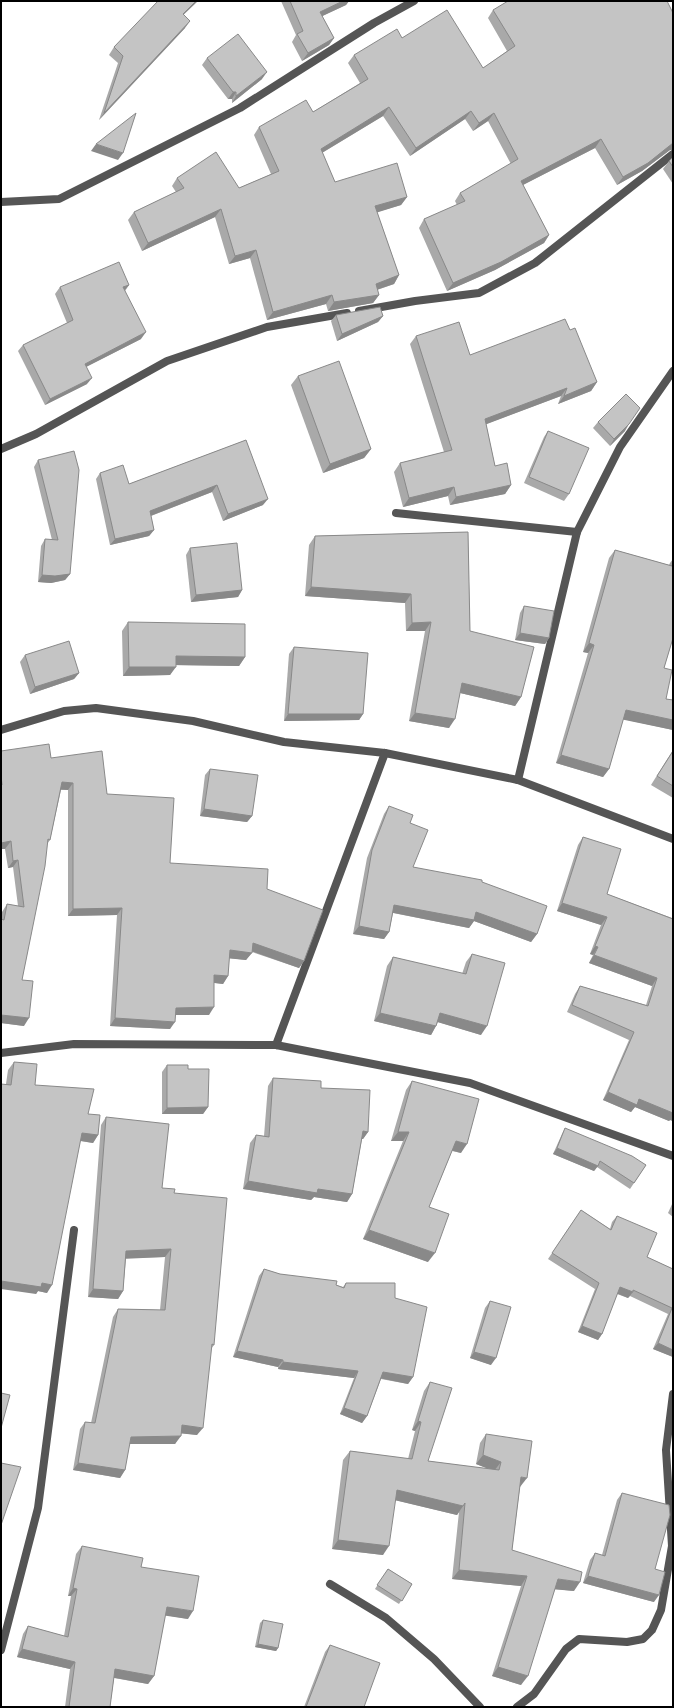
<svg xmlns="http://www.w3.org/2000/svg" width="674" height="1708" viewBox="0 0 674 1708" font-family="Mulish,sans-serif">
	<rect width="100%" height="100%" fill="#fff"/>
	<g fill="none" stroke-linecap="round" stroke-linejoin="round">
		<g stroke="#555" stroke-width="8">
			<polyline points="1,202 59,199 240,108 374,23 414,1"/>
			<polyline points="359,311 415,301 479,293 535,263 673,154"/>
			<polyline points="1,449 36,434 167,361 267,327 347,313"/>
			<polyline points="396,513 577,532"/>
			<polyline points="1,730 64,711 96,708 193,721 284,742 385,753 518,780 673,839"/>
			<polyline points="518,780 577,532 620,447 673,371"/>
			<polyline points="276,1045 385,753"/>
			<polyline points="1,1053 74,1044 276,1045 470,1083 673,1156"/>
			<polyline points="330,1584 386,1618 434,1659 480,1707"/>
			<polyline points="1,1650 38,1508 74,1230"/>
			<polyline points="517,1707 534,1694 566,1649 579,1639 627,1642 643,1639 652,1630 661,1610 672,1546 666,1450 673,1394"/>
		</g>
	</g>
	<g fill="#a9a9a9">
		<polygon points="281,1 349,1 346,5 322,16 334,38 329,45 302,61 292,42 296,35"/>
		<polygon points="493,10 670,150 642,171 617,185 595,148 523,185 549,235 544,243 495,270 447,291 419,228 424,219 457,205 455,201 460,193 511,164 488,121 473,131 465,119 410,156 383,116 322,153 335,182 407,197 401,205 377,212 399,275 394,284 377,290 379,295 373,303 328,311 326,304 267,320 250,258 229,264 215,217 142,251 128,220 134,212 176,192 172,186 177,178 239,188 271,174 254,135 259,127 313,112 360,83 348,63 354,55 402,38 483,68 507,51 488,18"/>
		<polygon points="184,15 185,28 99,120 118,63 109,55 114,47"/>
		<polygon points="207,58 262,79 232,103 232,99 228,99 202,65"/>
		<polygon points="673,157 673,184 663,169 669,161"/>
		<polygon points="129,285 125,291 141,339 86,367 87,384 45,405 18,351 23,345 67,323 55,294 60,287"/>
		<polygon points="336,315 383,316 378,322 337,341 331,321"/>
		<polygon points="570,330 597,382 591,391 558,404 561,396 486,424 495,466 511,485 505,494 450,505 448,496 403,507 394,472 400,463 444,452 410,344 416,336 470,355"/>
		<polygon points="298,376 371,449 364,458 323,473 291,385"/>
		<polygon points="598,422 625,431 610,446 593,428"/>
		<polygon points="548,431 569,494 564,501 524,483 544,437"/>
		<polygon points="246,440 263,505 223,521 212,492 151,516 154,530 149,536 110,545 96,479 100,473 129,484"/>
		<polygon points="38,460 70,574 65,580 51,583 38,582 41,546 45,539 52,540 34,467"/>
		<polygon points="468,532 470,631 521,697 515,706 460,693 449,728 409,721 425,631 406,631 405,603 305,596 309,545 315,536"/>
		<polygon points="190,548 242,590 238,597 191,602 186,555"/>
		<polygon points="615,550 669,565 670,563 673,559 673,638 664,668 666,699 673,700 673,730 623,719 609,769 603,777 556,763 588,653 583,652 609,558"/>
		<polygon points="524,606 549,638 545,644 515,640 520,613"/>
		<polygon points="128,622 245,657 239,666 176,665 170,675 123,676 122,631"/>
		<polygon points="294,647 363,714 359,720 284,721 289,654"/>
		<polygon points="25,655 79,673 74,679 30,694 20,662"/>
		<polygon points="673,750 673,798 651,785"/>
		<polygon points="1,751 51,758 107,794 170,863 267,889 304,961 299,968 252,952 246,960 229,958 228,976 223,984 214,983 209,1015 175,1015 170,1029 110,1026 117,915 68,916 68,790 61,790 50,840 47,844 22,980 24,1026 1,1023 1,915 2,912 7,904 18,906 13,867 8,868 5,849 1,849"/>
		<polygon points="210,769 252,816 247,822 200,816 205,775"/>
		<polygon points="389,806 410,823 413,867 482,882 537,934 531,942 474,921 469,928 393,913 389,932 384,939 353,934 367,858 384,814"/>
		<polygon points="583,837 607,894 672,918 673,914 673,1121 670,1120 669,1121 635,1107 631,1112 603,1100 629,1040 567,1012 575,994 580,986 646,1005 652,986 589,963 593,955 590,954 601,925 557,911 578,845"/>
		<polygon points="472,954 481,1035 438,1022 431,1035 374,1021 387,966 393,957 462,974 466,962"/>
		<polygon points="14,1062 35,1085 88,1114 98,1135 93,1143 80,1141 47,1293 38,1291 36,1294 6,1084 8,1070"/>
		<polygon points="167,1065 188,1069 208,1107 203,1114 162,1114 162,1072"/>
		<polygon points="273,1078 321,1088 368,1132 363,1139 362,1139 352,1194 347,1202 314,1197 311,1200 243,1189 250,1143 256,1135 264,1136 268,1086"/>
		<polygon points="412,1081 461,1153 452,1151 429,1207 428,1262 363,1239 403,1141 391,1141 406,1090"/>
		<polygon points="106,1117 162,1188 174,1193 214,1345 211,1349 197,1435 181,1433 175,1444 129,1444 125,1470 120,1478 73,1470 80,1429 85,1422 91,1423 113,1317 118,1309 160,1310 165,1257 126,1258 123,1291 118,1299 88,1297 101,1125"/>
		<polygon points="565,1128 646,1165 630,1189 597,1167 594,1171 553,1154 562,1134"/>
		<polygon points="673,1202 673,1217 668,1213"/>
		<polygon points="581,1210 610,1229 612,1222 617,1216 647,1257 673,1269 673,1357 653,1349 668,1314 630,1296 628,1298 617,1294 602,1334 598,1340 578,1332 595,1289 548,1259"/>
		<polygon points="264,1269 280,1274 336,1285 343,1287 346,1283 395,1298 413,1377 408,1384 381,1379 367,1416 362,1423 340,1414 354,1378 278,1369 278,1367 233,1357 259,1276"/>
		<polygon points="490,1301 491,1365 470,1358 485,1308"/>
		<polygon points="430,1382 428,1461 489,1469 476,1464 480,1443 486,1434 520,1487 512,1550 574,1591 555,1589 521,1685 492,1676 521,1586 452,1579 459,1512 457,1515 395,1500 383,1555 332,1549 343,1460 350,1451 408,1459 415,1431 412,1430 424,1391"/>
		<polygon points="622,1493 655,1569 654,1602 583,1583 590,1560 595,1553 602,1555 617,1500"/>
		<polygon points="82,1546 141,1567 188,1619 165,1615 154,1676 148,1684 114,1678 110,1707 65,1707 70,1669 17,1657 23,1634 28,1626 64,1636 71,1596 68,1596 76,1554"/>
		<polygon points="388,1569 412,1584 399,1604 375,1589"/>
		<polygon points="263,1620 278,1648 276,1651 255,1647 260,1623"/>
		<polygon points="330,1645 364,1707 304,1707 325,1652"/>
	</g>
	<g fill="#898989">
		<polygon points="196,1 198,1 177,21 183,14"/>
		<polygon points="343,1 349,1 346,5 314,20 320,12"/>
		<polygon points="190,21 185,28 99,120 104,113"/>
		<polygon points="334,38 329,45 302,61 308,53"/>
		<polygon points="267,72 262,79 232,103 236,96"/>
		<polygon points="233,92 236,92 232,99 228,99"/>
		<polygon points="389,107 383,116 315,157 321,149"/>
		<polygon points="471,111 465,119 410,156 416,148"/>
		<polygon points="494,113 488,121 473,131 479,123"/>
		<polygon points="601,139 595,148 515,189 521,181"/>
		<polygon points="673,143 673,150 670,150 642,171 617,185 623,177"/>
		<polygon points="96,144 123,153 118,160 91,151"/>
		<polygon points="407,197 401,205 369,215 375,206"/>
		<polygon points="221,209 215,217 142,251 148,243"/>
		<polygon points="549,235 544,243 495,270 447,291 453,283"/>
		<polygon points="256,250 250,258 229,264 235,256"/>
		<polygon points="399,275 394,284 370,292 376,284"/>
		<polygon points="129,285 124,291 123,287"/>
		<polygon points="332,295 326,304 267,320 273,312"/>
		<polygon points="379,295 373,303 328,311 334,302"/>
		<polygon points="383,316 378,322 337,341 342,334"/>
		<polygon points="146,332 141,339 80,370 85,364"/>
		<polygon points="92,378 87,384 45,405 50,399"/>
		<polygon points="597,382 591,391 558,404 564,396"/>
		<polygon points="567,388 561,396 479,427 485,419"/>
		<polygon points="629,424 625,431 610,446 614,439"/>
		<polygon points="371,449 364,458 323,473 330,464"/>
		<polygon points="217,485 212,492 145,518 150,511"/>
		<polygon points="511,485 505,494 450,505 456,497"/>
		<polygon points="454,487 448,496 403,507 409,498"/>
		<polygon points="268,499 263,505 223,521 228,514"/>
		<polygon points="154,530 149,536 110,545 115,539"/>
		<polygon points="70,574 65,580 51,583 38,582 42,575"/>
		<polygon points="311,587 411,594 405,603 305,596"/>
		<polygon points="242,590 238,597 191,602 196,595"/>
		<polygon points="431,622 425,631 406,631 412,623"/>
		<polygon points="520,633 549,638 545,644 515,640"/>
		<polygon points="589,643 594,645 588,653 583,652"/>
		<polygon points="176,656 245,657 239,666 170,665"/>
		<polygon points="129,667 176,667 170,675 123,676"/>
		<polygon points="79,673 74,679 30,694 35,687"/>
		<polygon points="462,683 521,697 515,706 456,692"/>
		<polygon points="626,710 673,720 673,730 620,719"/>
		<polygon points="415,713 455,719 449,728 409,721"/>
		<polygon points="288,714 363,714 359,720 284,721"/>
		<polygon points="561,755 609,769 603,777 556,763"/>
		<polygon points="62,782 73,783 68,790 57,789"/>
		<polygon points="204,809 252,816 247,822 200,816"/>
		<polygon points="11,841 5,849 1,849 1,843"/>
		<polygon points="18,860 13,867 8,868 13,861"/>
		<polygon points="562,903 607,917 601,925 557,911"/>
		<polygon points="394,905 476,912 537,934 531,942 474,921 469,928 389,912"/>
		<polygon points="122,908 117,915 68,916 73,909"/>
		<polygon points="359,926 389,932 384,939 353,934"/>
		<polygon points="253,943 304,961 299,968 248,950"/>
		<polygon points="595,946 598,947 593,955 590,954"/>
		<polygon points="230,950 252,953 246,960 225,958"/>
		<polygon points="594,955 657,978 652,986 589,963"/>
		<polygon points="214,975 228,976 223,984 208,982"/>
		<polygon points="214,1007 209,1015 171,1015 176,1008"/>
		<polygon points="380,1013 436,1026 431,1035 374,1021"/>
		<polygon points="440,1013 487,1026 481,1035 434,1021"/>
		<polygon points="1,1015 29,1018 24,1026 1,1023"/>
		<polygon points="115,1018 175,1022 170,1029 110,1026"/>
		<polygon points="608,1092 639,1099 673,1113 673,1121 670,1120 669,1121 635,1107 631,1112 603,1100"/>
		<polygon points="208,1107 203,1114 162,1114 167,1108"/>
		<polygon points="363,1131 368,1132 363,1139 358,1139"/>
		<polygon points="398,1132 409,1132 403,1141 391,1141"/>
		<polygon points="82,1133 98,1135 93,1143 76,1140"/>
		<polygon points="456,1141 467,1144 461,1153 450,1150"/>
		<polygon points="557,1148 598,1166 594,1171 553,1154"/>
		<polygon points="248,1181 318,1189 352,1194 347,1202 314,1197 311,1200 243,1189"/>
		<polygon points="369,1230 435,1253 428,1262 363,1239"/>
		<polygon points="171,1249 165,1257 121,1259 126,1251"/>
		<polygon points="1,1281 42,1283 52,1285 47,1293 38,1291 36,1294 1,1289"/>
		<polygon points="620,1287 633,1292 628,1298 616,1293"/>
		<polygon points="93,1289 123,1291 118,1299 88,1297"/>
		<polygon points="582,1326 602,1334 598,1340 578,1332"/>
		<polygon points="658,1343 673,1350 673,1357 653,1349"/>
		<polygon points="237,1351 283,1360 278,1367 233,1357"/>
		<polygon points="474,1352 496,1358 491,1365 470,1358"/>
		<polygon points="283,1362 358,1371 354,1378 278,1369"/>
		<polygon points="383,1372 413,1377 408,1384 379,1378"/>
		<polygon points="344,1408 367,1416 362,1423 340,1414"/>
		<polygon points="418,1421 421,1422 415,1431 412,1430"/>
		<polygon points="182,1425 203,1428 197,1435 177,1433"/>
		<polygon points="181,1436 175,1444 125,1444 131,1437"/>
		<polygon points="483,1455 501,1462 494,1471 476,1464"/>
		<polygon points="78,1463 125,1470 120,1478 73,1470"/>
		<polygon points="521,1477 527,1478 520,1487 514,1486"/>
		<polygon points="397,1490 463,1506 457,1515 390,1499"/>
		<polygon points="338,1540 389,1546 383,1555 332,1549"/>
		<polygon points="459,1570 527,1576 521,1586 452,1579"/>
		<polygon points="588,1576 659,1595 654,1602 583,1583"/>
		<polygon points="558,1579 580,1582 574,1591 551,1589"/>
		<polygon points="73,1588 77,1589 71,1596 68,1596"/>
		<polygon points="167,1607 193,1611 188,1619 161,1615"/>
		<polygon points="258,1644 278,1648 276,1651 255,1647"/>
		<polygon points="22,1649 75,1662 70,1669 17,1657"/>
		<polygon points="498,1667 528,1676 521,1685 492,1676"/>
		<polygon points="115,1669 154,1676 148,1684 110,1677"/>
	</g>
	<g fill="#c4c4c4" stroke="#898989">
		<polygon points="158,1 196,1 183,14 190,21 104,113 123,56 114,47"/>
		<polygon points="290,1 343,1 320,12 334,38 308,53 297,34 303,31"/>
		<polygon points="508,1 667,1 673,13 673,143 648,163 623,177 601,139 521,181 549,235 501,262 453,283 424,219 465,201 460,193 518,159 494,113 479,123 471,111 416,148 389,107 321,149 335,182 397,163 407,197 375,206 399,275 376,284 379,295 334,302 332,295 273,312 256,250 235,256 221,209 148,243 134,212 184,188 177,178 216,152 239,188 279,171 259,127 306,100 313,112 368,79 354,55 397,29 402,38 447,10 483,68 515,46 493,10"/>
		<polygon points="238,34 267,72 236,96 236,92 233,92 207,58"/>
		<polygon points="136,113 123,153 96,144"/>
		<polygon points="673,157 673,167 669,161"/>
		<polygon points="119,262 129,285 123,287 146,332 85,364 92,378 50,399 23,345 73,320 60,287"/>
		<polygon points="380,307 383,316 342,334 336,315"/>
		<polygon points="565,319 570,330 575,328 597,382 564,396 567,388 485,419 495,466 507,463 511,485 456,497 454,487 409,498 400,463 452,450 416,336 459,322 470,355"/>
		<polygon points="339,361 371,449 330,464 298,376"/>
		<polygon points="626,394 640,408 629,424 614,439 598,422"/>
		<polygon points="548,431 589,448 569,494 529,477"/>
		<polygon points="246,440 268,499 228,514 217,485 150,511 154,530 115,539 100,473 123,465 129,484"/>
		<polygon points="74,451 79,470 70,574 55,576 42,575 45,539 58,540 38,460"/>
		<polygon points="468,532 470,631 534,647 521,697 462,683 455,719 415,713 431,622 412,623 411,594 311,587 315,536"/>
		<polygon points="237,543 242,590 196,595 190,548"/>
		<polygon points="615,550 672,566 673,564 673,638 664,668 672,670 666,699 673,700 673,720 626,710 609,769 561,755 594,645 589,643"/>
		<polygon points="524,606 554,611 549,638 520,633"/>
		<polygon points="128,622 245,624 245,657 176,656 176,667 129,667"/>
		<polygon points="69,641 79,673 35,687 25,655"/>
		<polygon points="294,647 368,653 363,714 288,714"/>
		<polygon points="49,744 51,758 102,751 107,794 174,798 170,863 268,869 267,889 323,910 304,961 253,943 252,953 230,950 228,976 214,975 214,1007 176,1008 175,1022 115,1018 122,908 73,909 73,783 62,782 50,840 48,839 45,866 22,980 33,981 29,1018 1,1015 1,919 4,920 7,904 24,907 18,860 13,861 11,841 1,843 1,785 2,785 1,775 1,751"/>
		<polygon points="673,751 673,786 657,776"/>
		<polygon points="210,769 258,775 252,816 204,809"/>
		<polygon points="389,806 413,815 410,823 428,830 413,867 482,880 482,882 547,906 537,934 476,912 474,920 394,905 389,932 359,926 372,850"/>
		<polygon points="583,837 621,849 607,894 673,919 673,1113 639,1099 637,1105 608,1092 634,1032 572,1005 580,986 648,1006 657,978 594,955 598,947 595,946 607,917 562,903"/>
		<polygon points="472,954 505,963 487,1026 440,1013 436,1026 380,1013 393,957 466,974"/>
		<polygon points="14,1062 37,1064 35,1085 94,1089 88,1114 100,1115 98,1135 82,1133 52,1285 42,1283 41,1287 1,1281 1,1084 11,1085"/>
		<polygon points="167,1065 188,1065 188,1069 209,1069 208,1107 167,1108"/>
		<polygon points="273,1078 321,1081 321,1088 370,1090 368,1132 363,1131 352,1194 318,1189 317,1193 248,1181 256,1135 269,1137"/>
		<polygon points="412,1081 479,1099 467,1144 456,1141 429,1207 449,1214 435,1253 369,1230 409,1132 398,1132"/>
		<polygon points="106,1117 169,1124 162,1188 175,1189 174,1193 227,1198 214,1345 212,1344 203,1428 182,1425 181,1436 131,1437 125,1470 78,1463 85,1422 95,1423 118,1309 165,1310 171,1249 126,1251 123,1291 93,1289"/>
		<polygon points="565,1128 632,1156 646,1165 634,1183 600,1161 598,1166 557,1148"/>
		<polygon points="581,1210 611,1230 617,1216 657,1233 647,1257 673,1269 673,1350 658,1343 672,1308 633,1290 633,1292 620,1287 602,1334 582,1326 599,1283 552,1253"/>
		<polygon points="264,1269 280,1274 337,1281 336,1285 344,1288 346,1283 395,1283 395,1298 427,1307 413,1377 383,1372 367,1416 344,1408 358,1371 283,1362 283,1360 237,1351"/>
		<polygon points="490,1301 511,1307 496,1358 474,1352"/>
		<polygon points="430,1382 452,1388 428,1461 499,1470 501,1462 483,1455 486,1434 532,1441 527,1478 521,1477 512,1550 582,1572 580,1582 558,1579 528,1676 498,1667 527,1576 459,1570 465,1503 463,1506 397,1490 389,1546 338,1540 350,1451 412,1459 421,1422 418,1421"/>
		<polygon points="1,1393 10,1395 1,1428"/>
		<polygon points="1,1463 21,1467 1,1525"/>
		<polygon points="622,1493 669,1505 670,1515 655,1569 665,1572 659,1595 588,1576 595,1553 605,1556"/>
		<polygon points="82,1546 143,1558 141,1567 199,1576 193,1611 167,1607 154,1676 115,1669 110,1707 69,1707 75,1662 22,1649 28,1626 68,1637 77,1589 73,1588"/>
		<polygon points="388,1569 412,1584 402,1601 377,1585"/>
		<polygon points="263,1620 283,1624 278,1648 258,1644"/>
		<polygon points="330,1645 380,1663 364,1707 306,1707"/>
	</g>
	<rect width="674" height="1708" fill="none" stroke="#000000" stroke-width="4"/>
</svg>
